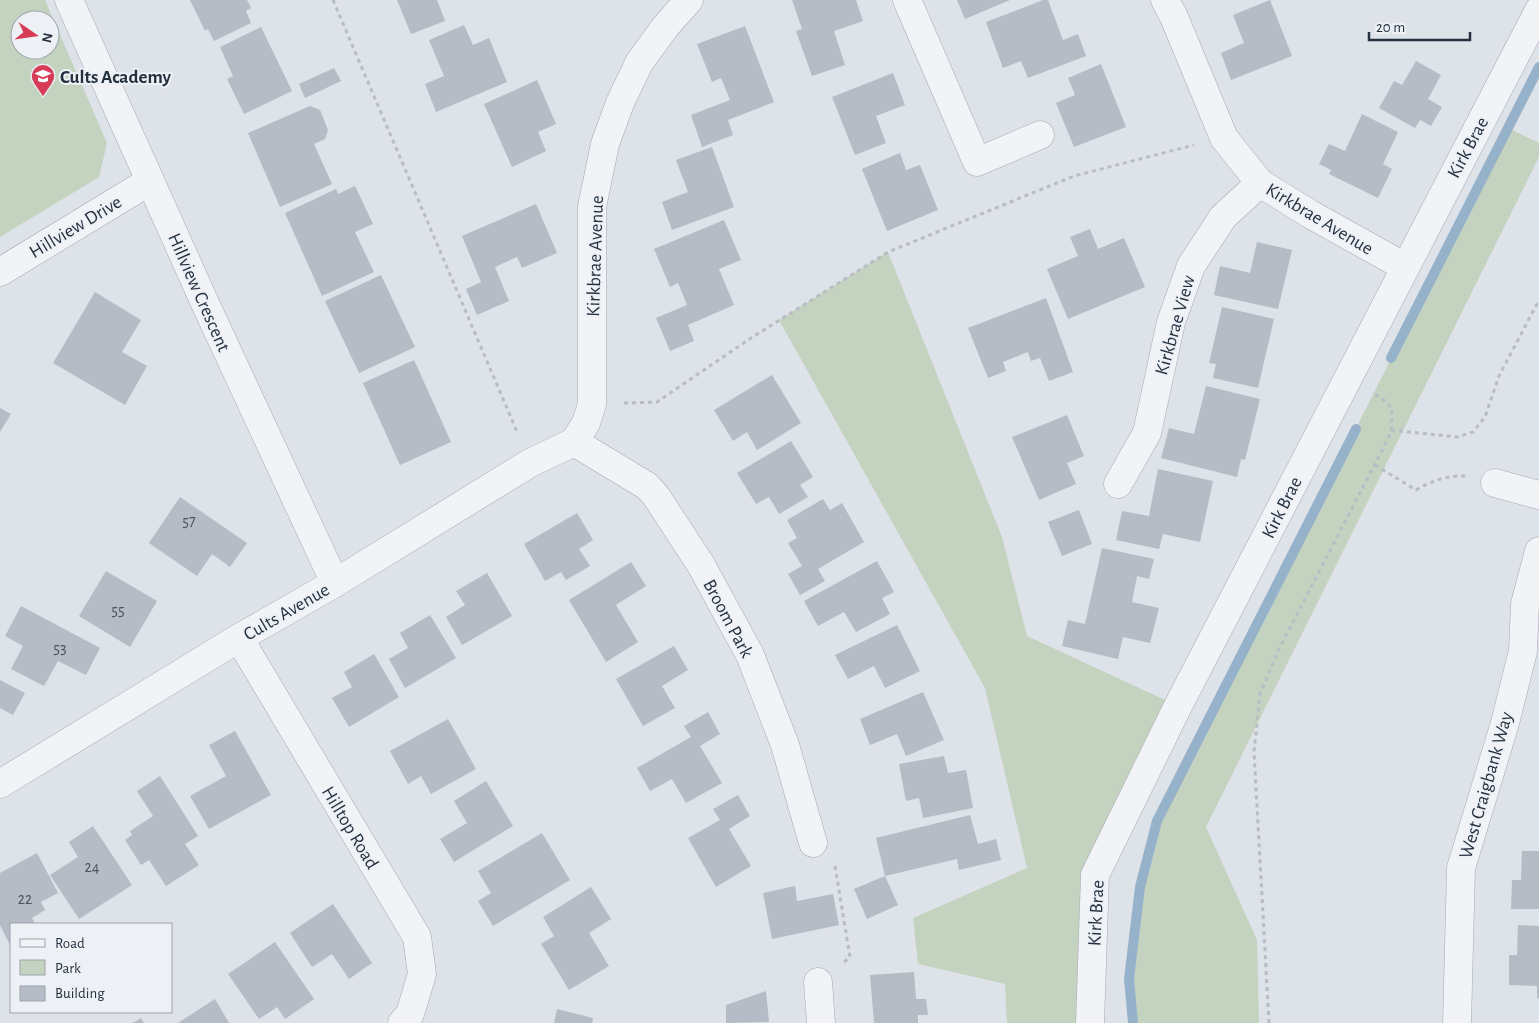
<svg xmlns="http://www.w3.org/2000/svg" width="1539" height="1023" viewBox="0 0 1539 1023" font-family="'Alegreya Sans',sans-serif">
	<rect width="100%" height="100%" fill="#dee2e9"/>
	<g fill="#c4d3bf" fill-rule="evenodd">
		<path d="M0 0H45L107 143 99 177 0 237ZM20 20H50V50H20Z"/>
		<polygon points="1508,128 1539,143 1539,157 1206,827 1257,940 1259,1023 1133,1023 1129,979 1140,887 1157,821"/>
		<polygon points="888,252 1002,537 1027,636 1178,706 1095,875 1090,1023 1007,1023 1005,984 918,964 913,918 1027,868 985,688 779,320"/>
	</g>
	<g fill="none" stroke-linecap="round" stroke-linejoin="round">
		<g stroke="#96b2cb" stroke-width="10">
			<polyline points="1391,358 1539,67"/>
			<polyline points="1133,1023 1129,979 1140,887 1157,821 1356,429"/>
		</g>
	</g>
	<g fill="#b5bcc6">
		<polygon points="190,0 247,0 251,8 246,11 251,23 214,41 208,29 205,31"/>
		<polygon points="397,0 437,0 445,21 411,34"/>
		<polygon points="792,0 856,0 863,21 834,31 845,65 812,76 796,31 802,29"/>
		<polygon points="957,0 1010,0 965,19"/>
		<polygon points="1043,0 1048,0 1063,40 1078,34 1086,56 1028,78 1021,61 1003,68 986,22"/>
		<polygon points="1270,0 1292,56 1231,80 1221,53 1244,43 1233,15"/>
		<polygon points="464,25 473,45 489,38 507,82 436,112 425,84 444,76 429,40"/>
		<polygon points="745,26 774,102 728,120 733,135 702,147 691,115 730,100 721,78 712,82 697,44"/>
		<polygon points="261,27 292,91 244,114 227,79 233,76 220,47"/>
		<polygon points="1416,61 1441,75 1428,99 1442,107 1431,126 1420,120 1415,128 1379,108 1394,81 1402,85"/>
		<polygon points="1101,64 1126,127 1074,147 1056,103 1075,95 1068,78"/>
		<polygon points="334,68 341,81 305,98 299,84"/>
		<polygon points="893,73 905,105 876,116 886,143 855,155 832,97"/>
		<polygon points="537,80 556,124 538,132 546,151 512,167 484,104"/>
		<polygon points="310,106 320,110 328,130 325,139 314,144 332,184 280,207 248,133"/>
		<polygon points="1362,114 1398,132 1383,164 1392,169 1378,198 1329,174 1331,170 1319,164 1329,144 1345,151"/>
		<polygon points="712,147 734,207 672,230 662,202 688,192 676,160"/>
		<polygon points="900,153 906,170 920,165 938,210 887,231 862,169"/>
		<polygon points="355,186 373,224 355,232 374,272 322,296 285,213 336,189 338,194"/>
		<polygon points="536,204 557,253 522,268 517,257 495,267 509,301 477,315 466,289 481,282 462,236"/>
		<polygon points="724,220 741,260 719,269 734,305 688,325 694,341 670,351 656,318 687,305 678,283 670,287 654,249"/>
		<polygon points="1090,229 1098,249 1124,238 1145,287 1068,319 1047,269 1078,256 1070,237"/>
		<polygon points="1257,242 1292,250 1278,309 1214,295 1220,266 1250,273"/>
		<polygon points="381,275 415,347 359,373 325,301"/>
		<polygon points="95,292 141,320 122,352 147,366 125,405 53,363"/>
		<polygon points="1046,298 1073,372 1049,381 1040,358 1031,361 1028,352 1003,362 1006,371 988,378 968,328"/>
		<polygon points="1222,307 1274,319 1258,388 1213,378 1216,364 1209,363"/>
		<polygon points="414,360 451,442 400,465 363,383"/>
		<polygon points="772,375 801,423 757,450 747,432 733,441 714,410"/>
		<polygon points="1206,386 1260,399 1245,460 1241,459 1237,477 1161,458 1169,428 1194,434"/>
		<polygon points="0,408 11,414 0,432"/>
		<polygon points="1067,415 1084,456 1067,463 1076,484 1039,500 1012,437"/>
		<polygon points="791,441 813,477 800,485 808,497 779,514 769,497 756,504 737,473"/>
		<polygon points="1158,469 1213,481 1200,542 1163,534 1159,549 1116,540 1122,511 1149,516"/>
		<polygon points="180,497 247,543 230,567 212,554 197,576 149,543"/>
		<polygon points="823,499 830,510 842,503 864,542 818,569 825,581 800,595 788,574 802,566 788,543 797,538 787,520"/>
		<polygon points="1079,510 1092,544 1062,556 1048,522"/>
		<polygon points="577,513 593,540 579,549 590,566 566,580 561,572 545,581 524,544"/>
		<polygon points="1102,548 1154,559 1149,579 1137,576 1132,602 1159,608 1150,643 1123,637 1118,659 1062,646 1068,620 1085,624"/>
		<polygon points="877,561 894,592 882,598 890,614 856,632 844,612 818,626 804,601"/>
		<polygon points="631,562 646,586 616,605 638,642 606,662 569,600"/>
		<polygon points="106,571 157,601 130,647 79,616"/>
		<polygon points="487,573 512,616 462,645 446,617 465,605 456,591"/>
		<polygon points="21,606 100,648 86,675 58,661 44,686 11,669 23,646 5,636"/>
		<polygon points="430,615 456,658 405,688 389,659 408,648 400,633"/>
		<polygon points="897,625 920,671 885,688 874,666 848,679 835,655"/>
		<polygon points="674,646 688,670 662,686 675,708 643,726 616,679"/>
		<polygon points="374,654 399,697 349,727 332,698 352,687 344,672"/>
		<polygon points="0,680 25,693 13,715 0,708"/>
		<polygon points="923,692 944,740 906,756 897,734 870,745 860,719"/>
		<polygon points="708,712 720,734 700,746 722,783 686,803 672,779 650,791 637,768 691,737 684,726"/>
		<polygon points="448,719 476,769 431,794 421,776 408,784 390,751"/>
		<polygon points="235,731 271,795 209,829 190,796 226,776 209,745"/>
		<polygon points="944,756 948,773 966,770 973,808 923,818 919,798 906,801 899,764"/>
		<polygon points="160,776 198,836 185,844 199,865 166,886 149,860 141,865 125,840 132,835 130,831 153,816 137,791"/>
		<polygon points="486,781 513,826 454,862 440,839 467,823 454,801"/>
		<polygon points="738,795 750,816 729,829 751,866 716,887 688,838 720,820 713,809"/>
		<polygon points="970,815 978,844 996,839 1001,860 959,870 957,859 885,876 876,838"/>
		<polygon points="93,826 132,885 79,919 50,875 78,857 69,842"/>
		<polygon points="542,833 570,880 493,926 478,901 491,893 478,871"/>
		<polygon points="1522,851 1539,851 1539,909 1511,909 1512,880 1521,880"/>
		<polygon points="37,853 58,893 41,902 45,910 32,918 35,924 11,924 11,947 0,925 0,873"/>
		<polygon points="885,876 898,905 867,919 854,889"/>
		<polygon points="795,886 797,901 833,894 839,925 772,939 763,893"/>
		<polygon points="591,887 611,919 589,933 609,966 569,990 541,944 554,936 543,917"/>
		<polygon points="333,904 372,963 349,979 332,954 312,967 290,933"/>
		<polygon points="1518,925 1539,926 1539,998 1537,998 1537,986 1509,985 1509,955 1517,955"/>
		<polygon points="275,942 314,999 285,1019 277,1007 259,1019 228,974"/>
		<polygon points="914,972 916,999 926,999 928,1015 918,1015 918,1023 874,1023 870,975"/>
		<polygon points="766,991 769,1022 726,1023 726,1005"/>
		<polygon points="215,999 229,1023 178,1023"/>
		<polygon points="557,1009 593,1018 592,1023 554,1023"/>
		<polygon points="141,1018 144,1023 133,1023"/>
	</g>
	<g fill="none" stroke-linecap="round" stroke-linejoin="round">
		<g stroke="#a3a9b3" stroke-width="29">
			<g id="minor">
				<polyline points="69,0 204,301 335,583"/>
				<polyline points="907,0 977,162 1040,135"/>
				<polyline points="1165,0 1174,17 1224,138 1260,183 1310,214 1405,267"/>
				<polyline points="0,272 150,181"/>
				<polyline points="574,442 647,486 656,496 701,565 750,655 785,745 813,843"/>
				<polyline points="574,442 586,423 592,404 592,207 605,144 620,103 639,63 665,27 689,0"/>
				<polyline points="1495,483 1539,495"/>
				<polyline points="1118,484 1147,433 1171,322 1191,266 1223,217 1260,183"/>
				<polyline points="239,638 417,937 422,974 410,1014 402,1023"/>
				<polyline points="0,784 239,638 335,583 530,463 574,442"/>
				<polyline points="818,982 821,1023"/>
				<polyline points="1457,1023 1461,868 1505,723 1523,651 1525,604 1539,551"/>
			</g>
		</g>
		<g stroke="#a3a9b3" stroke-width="29">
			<polyline id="tertiary" points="1090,1023 1095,875 1178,706 1539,10"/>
		</g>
		<g stroke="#b8bdc4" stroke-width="3" stroke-dasharray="4 4" stroke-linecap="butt">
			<polyline points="333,0 518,434"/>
			<polyline points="624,403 657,402 751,338 888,252 1074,176 1194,145"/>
			<polyline points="1391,430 1457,437 1473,432 1485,417 1499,376 1539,300"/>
			<path d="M1375 465 1416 490C1432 481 1447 475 1466 476"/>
			<polyline points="835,866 850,957 842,964"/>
			<path d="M1269 1023 1254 752 1260 694 1279 649 1391 433C1392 410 1396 406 1374 394"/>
		</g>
		<use href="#minor" stroke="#f1f3f7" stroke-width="28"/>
		<use href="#tertiary" stroke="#f1f3f7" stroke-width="28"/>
	</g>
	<defs>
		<g id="school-pin" transform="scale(1.25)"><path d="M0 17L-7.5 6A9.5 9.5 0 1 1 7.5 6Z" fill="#d63b57" stroke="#edf1f6"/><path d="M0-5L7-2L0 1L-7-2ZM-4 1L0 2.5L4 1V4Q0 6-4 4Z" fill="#fff"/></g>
	</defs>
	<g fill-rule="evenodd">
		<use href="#school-pin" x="43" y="76"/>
	</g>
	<g text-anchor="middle" stroke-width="4" stroke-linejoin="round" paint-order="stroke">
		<g font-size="16" fill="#4a5462">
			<text x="189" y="526">57</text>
			<text x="118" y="615">55</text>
			<text x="60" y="653">53</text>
			<text x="92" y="872">24</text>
			<text x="25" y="904">22</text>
		</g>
		<g font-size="19" font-weight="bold" fill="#263140" stroke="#edf1f6" text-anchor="start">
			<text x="60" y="83">Cults Academy</text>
		</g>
		<g font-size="19" fill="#263140" stroke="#edf1f6">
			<text transform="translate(1467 147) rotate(-62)" y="7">Kirk Brae</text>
			<text transform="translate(1320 218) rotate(31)" y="7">Kirkbrae Avenue</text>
			<text transform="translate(75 226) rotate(-31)" y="7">Hillview Drive</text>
			<text transform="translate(594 256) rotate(-88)" y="7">Kirkbrae Avenue</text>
			<text transform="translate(200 292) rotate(66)" y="7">Hillview Crescent</text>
			<text transform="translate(1174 325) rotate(-74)" y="7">Kirkbrae View</text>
			<text transform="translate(1281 507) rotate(-63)" y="7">Kirk Brae</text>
			<text transform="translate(286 611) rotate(-30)" y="7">Cults Avenue</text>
			<text transform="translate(729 618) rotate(62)" y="7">Broom Park</text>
			<text transform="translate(1485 785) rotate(-74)" y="7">West Craigbank Way</text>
			<text transform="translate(351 827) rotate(59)" y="7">Hilltop Road</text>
			<text transform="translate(1095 913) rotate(-87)" y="7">Kirk Brae</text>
		</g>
	</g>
	<rect x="10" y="923" width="162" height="90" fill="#edf1f6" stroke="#9da4ad"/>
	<rect x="20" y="939" width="25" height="8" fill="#f1f3f7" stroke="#9da4ad"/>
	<text x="55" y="948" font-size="15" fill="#263140">Road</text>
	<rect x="20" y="960" width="25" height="15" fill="#c4d3bf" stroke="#9da4ad"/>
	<text x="55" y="973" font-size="15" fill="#263140">Park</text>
	<rect x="20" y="986" width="25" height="15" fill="#b5bcc6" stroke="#9da4ad"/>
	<text x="55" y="998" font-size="15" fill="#263140">Building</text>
	<g transform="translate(35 35) rotate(103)"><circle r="24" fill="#edf1f6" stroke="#9da4ad"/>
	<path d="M0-4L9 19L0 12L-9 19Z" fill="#d63b57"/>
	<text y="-8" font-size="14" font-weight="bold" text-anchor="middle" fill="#263140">N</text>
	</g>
	<path d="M1369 32v8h101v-8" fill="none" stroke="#263140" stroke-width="2.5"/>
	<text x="1376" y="32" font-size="15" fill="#263140" stroke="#edf1f6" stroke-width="4" paint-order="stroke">20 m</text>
</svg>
